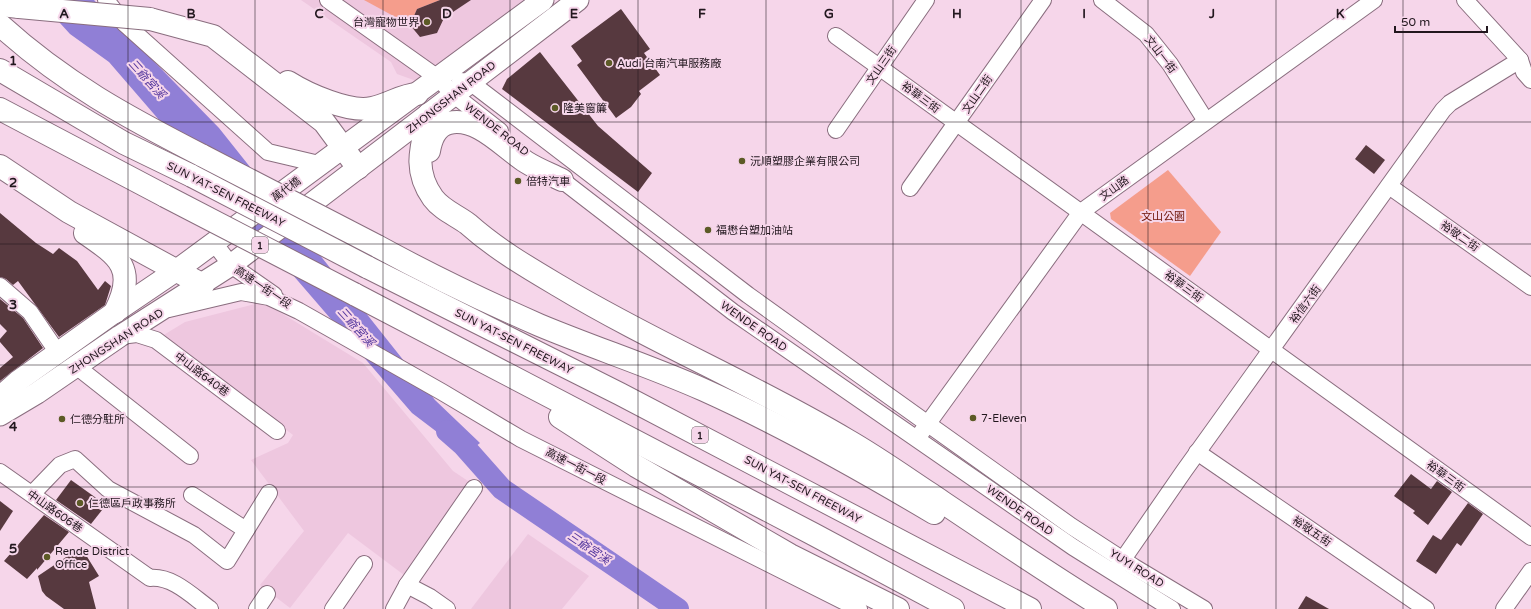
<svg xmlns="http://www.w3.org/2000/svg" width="1531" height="609" viewBox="0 0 1531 609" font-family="'Varela Round','Noto Sans TC',sans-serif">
	<rect width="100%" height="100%" fill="#f6d6ea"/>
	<g fill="#eec7df">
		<polygon points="301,0 532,0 422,83 397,74 391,62"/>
		<polygon points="263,302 363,363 453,471 474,485 408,578 348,533 290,608 260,585 304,531 251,460 288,443 293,435 162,336 185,322"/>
		<polygon points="528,534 589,576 562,609 471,609"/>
	</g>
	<g fill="#f59d8c">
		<polygon points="364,0 440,0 417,9 410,25"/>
		<polygon points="1168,170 1221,232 1190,276 1111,219 1110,213"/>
	</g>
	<polygon fill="#907fd6" points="39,0 94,0 219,128 435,400 480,443 466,454 412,413 109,62 70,34"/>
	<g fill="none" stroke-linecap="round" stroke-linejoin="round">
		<polyline stroke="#907fd6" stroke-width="22" points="447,431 463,445 502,489 678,609"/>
	</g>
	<g fill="#57393f">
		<polygon points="440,0 471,0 444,18 437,33 420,37 410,25 417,9"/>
		<polygon points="621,9 650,49 644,53 660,75 639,91 641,94 631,107 616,118 577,65 582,61 571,46"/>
		<polygon points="540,52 598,126 652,173 638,192 502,89 507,79"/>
		<polygon points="1366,145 1385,160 1374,174 1355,159"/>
		<polygon points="0,213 36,243 53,254 59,248 77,261 98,290 105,281 111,286 105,305 59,337 18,281 13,285 6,279 0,277"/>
		<polygon points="0,299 23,318 43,348 0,381 0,368 13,357 0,342 0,339 7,331 0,324"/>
		<polygon points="1411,474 1431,489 1437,481 1452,492 1428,525 1413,513 1415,511 1394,496"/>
		<polygon points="71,480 106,505 91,524 56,500"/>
		<polygon points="0,501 13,511 0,531"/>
		<polygon points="1468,503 1483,514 1461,546 1457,543 1436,574 1416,561 1433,535 1441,540"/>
		<polygon points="44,515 69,532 37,570 37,568 27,579 4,561"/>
		<polygon points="81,547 99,576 89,582 96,609 64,609 46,596 42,591 38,576"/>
		<polygon points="1306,596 1329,609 1298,609"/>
	</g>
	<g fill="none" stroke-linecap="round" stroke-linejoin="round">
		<g stroke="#8a6e7f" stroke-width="18">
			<g id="minor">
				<polyline points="106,0 124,23 268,152 319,164"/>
				<polyline points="328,0 438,78 454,95 500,131"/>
				<polyline points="1102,0 1146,34 1170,64 1206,121"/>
				<polyline points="1465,0 1520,60 1524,72 1531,80"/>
				<polyline points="836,36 1531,537"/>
				<polyline points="460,81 470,82 748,295 928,424 1071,526 1134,567 1204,609"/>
				<polyline points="836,130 926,0"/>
				<polyline points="554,174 733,312 1073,547 1172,609"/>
				<polyline points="1389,186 1531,287"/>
				<polyline points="910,188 1043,0"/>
				<polyline points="214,243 231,265 274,295"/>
				<polyline points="0,286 30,312 58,353"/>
				<polyline points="169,309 241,292 269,297 299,311 442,392 521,439 859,609"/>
				<polyline points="120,336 137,334 156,340 277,431"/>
				<polyline points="76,366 190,456"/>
				<polyline points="921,433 1081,212 1374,0"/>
				<polyline points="1197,452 1426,609"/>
				<path d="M0 472 150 578C173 576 192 596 210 609"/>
				<polyline points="32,494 60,465 75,459 108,489 194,535 227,561 269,493"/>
				<polyline points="192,495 246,530"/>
				<polyline points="1117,568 1184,471 1443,110 1450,103 1520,60"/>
				<polyline points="407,585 430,597 447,609"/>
				<polyline points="257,609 267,594"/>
				<polyline points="333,609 364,564"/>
				<polyline points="394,609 407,585 474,488"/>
				<polyline points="1504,609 1531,571"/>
			</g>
		</g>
		<g stroke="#8a6e7f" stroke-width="23">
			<g id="major">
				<polyline points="0,397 18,381 115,312 177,270 543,0"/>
				<polyline points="0,415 37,393 120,336 231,265 578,0"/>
			</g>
		</g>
		<g stroke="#8a6e7f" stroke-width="24">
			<g id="highway">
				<polyline points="0,5 19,7"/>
				<polyline points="150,19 213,36 324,122 358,168"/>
				<path d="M0 25C64 83 127 117 203 156"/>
				<polyline points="0,70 124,143 192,176"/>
				<path d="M288 82C307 94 349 113 372 108 388 105 401 95 417 94"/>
				<polyline points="0,109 165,196"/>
				<path d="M429 114C422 145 412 169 433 198 442 210 456 215 468 224 496 249 527 267 559 286 652 342 753 384 847 440 875 456 902 475 929 493 987 532 1046 572 1106 609"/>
				<path d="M429 151C431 139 436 126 449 123 477 116 504 148 526 162 537 169 550 174 562 180"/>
				<polyline points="0,166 69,212 203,285"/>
				<path d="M85 233C120 257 137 269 115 312"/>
				<path d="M377 246C430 275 484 301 539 325 594 348 650 366 704 390 784 426 860 469 934 513"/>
				<polyline points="367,267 620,394 1030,609"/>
				<polyline points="354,294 813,534 953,609"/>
				<polyline points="560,417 636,466 790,555 898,609"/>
			</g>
		</g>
		<use href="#minor" stroke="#fff" stroke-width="16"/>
		<use href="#major" stroke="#fff" stroke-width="21"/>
		<use href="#highway" stroke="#fff" stroke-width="22"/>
		<g stroke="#8a6e7f" stroke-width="24" stroke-linecap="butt">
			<g id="highway-bridge">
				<polyline points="19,7 150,19"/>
				<polyline points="203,156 377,246"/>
				<polyline points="192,176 367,267"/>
				<polyline points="165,196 354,294"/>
			</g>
		</g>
		<use href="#highway-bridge" stroke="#fff" stroke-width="22"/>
	</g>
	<path fill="none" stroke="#22171e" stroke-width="1" stroke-opacity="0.55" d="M128 0V609M255 0V609M383 0V609M510 0V609M638 0V609M766 0V609M893 0V609M1021 0V609M1148 0V609M1276 0V609M1403 0V609M0 122H1531M0 244H1531M0 365H1531M0 487H1531"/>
	<g fill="#5c5a26" stroke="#f6d6ea" stroke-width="1.5">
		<circle cx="427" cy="22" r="4"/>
		<circle cx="609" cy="63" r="4"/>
		<circle cx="555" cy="108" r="4"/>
		<circle cx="742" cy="161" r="4"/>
		<circle cx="518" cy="181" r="4"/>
		<circle cx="708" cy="230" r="4"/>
		<circle cx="973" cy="418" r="4"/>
		<circle cx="62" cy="419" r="4"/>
		<circle cx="80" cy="503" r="4"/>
		<circle cx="47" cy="557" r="4"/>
	</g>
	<g text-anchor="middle" stroke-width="4" stroke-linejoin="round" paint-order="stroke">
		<g fill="#f6d6ea" stroke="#62505b" stroke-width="1">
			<rect x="252" y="237" width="16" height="16" rx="3"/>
			<rect x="692" y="427" width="16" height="16" rx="3"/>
		</g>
		<g font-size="10" font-weight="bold" fill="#22171e">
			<text x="260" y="249">1</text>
			<text x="700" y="439">1</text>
		</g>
		<g font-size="11" fill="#22171e" stroke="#f6d6ea" text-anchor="start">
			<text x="419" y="26" text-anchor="end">台灣寵物世界</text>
			<text x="617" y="67">Audi 台南汽車服務廠</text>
			<text x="563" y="112">隆美窗簾</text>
			<text x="750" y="165">沅順塑膠企業有限公司</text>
			<text x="526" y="185">倍特汽車</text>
			<text x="716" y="234">福懋台塑加油站</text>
			<text x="981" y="422">7-Eleven</text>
			<text x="70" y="423">仁德分駐所</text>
			<text x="88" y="507">仁德區戶政事務所</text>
			<text x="55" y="555">Rende District<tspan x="55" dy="13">Office</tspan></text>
		</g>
		<g font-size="11" fill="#22171e" stroke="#f6d6ea">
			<text transform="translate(1161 54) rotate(52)" y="4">文山一街</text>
			<text transform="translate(881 65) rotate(-55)" y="4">文山三街</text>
			<text transform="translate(977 94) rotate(-55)" y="4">文山二街</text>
			<text transform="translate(451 97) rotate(-38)" y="4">ZHONGSHAN ROAD</text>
			<text transform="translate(921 97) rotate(36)" y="4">裕華三街</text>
			<text transform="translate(497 129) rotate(38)" y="4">WENDE ROAD</text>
			<text transform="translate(1114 188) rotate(-36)" y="4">文山路</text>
			<text transform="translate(286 189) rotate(-37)" y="4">萬代橋</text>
			<text transform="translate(226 194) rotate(27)" y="4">SUN YAT-SEN FREEWAY</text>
			<text transform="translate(1460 236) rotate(35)" y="4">裕敬二街</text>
			<text transform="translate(1184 286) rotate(36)" y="4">裕華三街</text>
			<text transform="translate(263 287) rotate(34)" y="4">高速一街一段</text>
			<text transform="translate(1305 304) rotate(-54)" y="4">裕信六街</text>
			<text transform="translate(754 326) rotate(35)" y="4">WENDE ROAD</text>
			<text transform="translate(116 341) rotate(-33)" y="4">ZHONGSHAN ROAD</text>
			<text transform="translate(514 341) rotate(27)" y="4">SUN YAT-SEN FREEWAY</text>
			<text transform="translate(202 374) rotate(37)" y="4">中山路640巷</text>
			<text transform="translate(576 466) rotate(27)" y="4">高速一街一段</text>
			<text transform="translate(1446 476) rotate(36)" y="4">裕華三街</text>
			<text transform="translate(803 489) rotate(28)" y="4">SUN YAT-SEN FREEWAY</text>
			<text transform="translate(1020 510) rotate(35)" y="4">WENDE ROAD</text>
			<text transform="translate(55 511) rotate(35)" y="4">中山路606巷</text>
			<text transform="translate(1312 531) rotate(34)" y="4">裕敬五街</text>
			<text transform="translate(1137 568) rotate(32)" y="4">YUYI ROAD</text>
		</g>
		<g font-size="11" fill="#6e1306" stroke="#f6d6ea">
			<text x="1163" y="220">文山公園</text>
		</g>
		<g font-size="12" font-style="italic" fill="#55389e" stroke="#f6d6ea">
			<text transform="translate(147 79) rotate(48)" y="4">三爺宮溪</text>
			<text transform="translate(356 327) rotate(48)" y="4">三爺宮溪</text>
			<text transform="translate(589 548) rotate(34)" y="4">三爺宮溪</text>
		</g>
	</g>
	<g font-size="13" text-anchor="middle" font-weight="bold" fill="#22171e" stroke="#f6d6ea" stroke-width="4" stroke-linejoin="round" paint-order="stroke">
		<text x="64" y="18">A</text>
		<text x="191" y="18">B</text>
		<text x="319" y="18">C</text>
		<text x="447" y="18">D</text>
		<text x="574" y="18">E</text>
		<text x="702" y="18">F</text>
		<text x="829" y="18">G</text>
		<text x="957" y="18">H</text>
		<text x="1084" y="18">I</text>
		<text x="1212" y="18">J</text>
		<text x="1340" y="18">K</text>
		<text x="13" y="65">1</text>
		<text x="13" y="187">2</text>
		<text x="13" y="309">3</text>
		<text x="13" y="431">4</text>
		<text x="13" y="553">5</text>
	</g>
	<path d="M1395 26v6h92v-6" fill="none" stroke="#22171e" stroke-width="2"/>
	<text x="1401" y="26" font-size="12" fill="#22171e" stroke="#f6d6ea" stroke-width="3" paint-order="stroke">50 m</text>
</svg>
